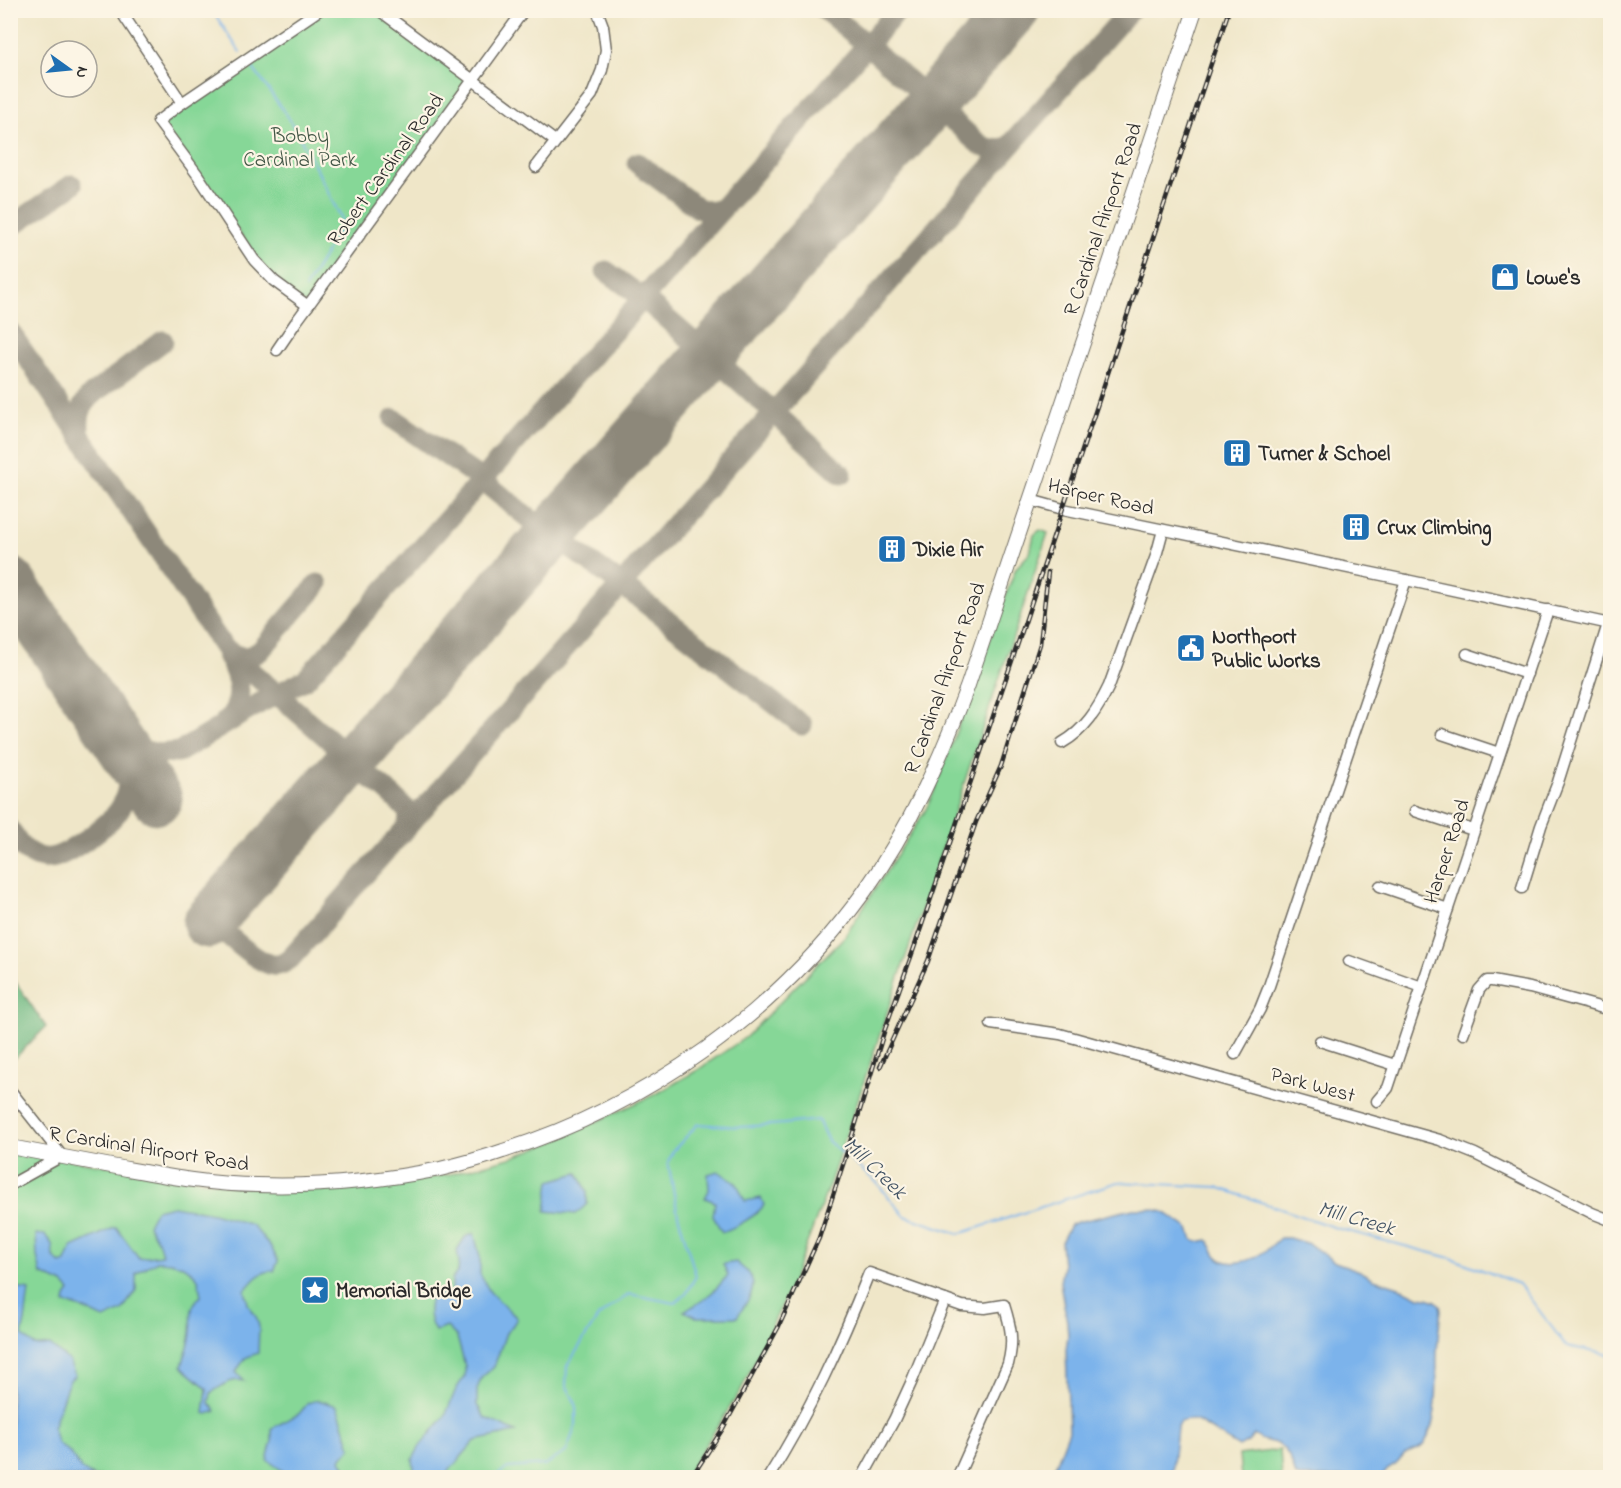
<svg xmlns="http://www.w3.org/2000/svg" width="1621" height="1488" viewBox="0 0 1621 1488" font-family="'Indie Flower',sans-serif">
	<rect width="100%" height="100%" fill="#fcf5e5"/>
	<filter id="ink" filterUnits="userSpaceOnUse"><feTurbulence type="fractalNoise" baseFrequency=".0167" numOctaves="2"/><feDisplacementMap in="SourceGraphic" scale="12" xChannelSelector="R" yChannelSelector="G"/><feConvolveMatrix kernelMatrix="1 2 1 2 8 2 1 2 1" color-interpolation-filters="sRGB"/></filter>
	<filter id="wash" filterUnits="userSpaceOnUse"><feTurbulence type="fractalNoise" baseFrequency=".008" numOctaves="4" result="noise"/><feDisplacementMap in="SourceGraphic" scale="24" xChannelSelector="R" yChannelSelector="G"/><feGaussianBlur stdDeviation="1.35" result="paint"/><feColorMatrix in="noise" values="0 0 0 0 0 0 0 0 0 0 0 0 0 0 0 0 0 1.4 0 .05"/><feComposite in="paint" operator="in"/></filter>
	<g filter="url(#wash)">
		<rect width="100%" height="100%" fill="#efe6c8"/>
		<g fill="#86d797" stroke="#588161" stroke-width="1.5">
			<polygon points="319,11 379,11 473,81 308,306 274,281 158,121"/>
			<polygon points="1040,530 1048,533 830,1183 789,1290 741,1390 685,1477 11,1477 10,1151 269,1190 342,1190 373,1188 450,1174 513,1157 555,1141 658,1093 696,1071 746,1037 845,936 925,811 934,792 1016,568 1030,553 1034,535"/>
			<polygon points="1280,1450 1282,1477 1241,1477 1239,1455"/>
		</g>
		<polygon fill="#6cb880" stroke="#4c7256" stroke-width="1.5" points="10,974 46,1027 11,1062 10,1062"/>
		<g fill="#7bb3eb" stroke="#536f8b" stroke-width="1.5">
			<path d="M718 1171 737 1184 745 1201 761 1198 764 1205C757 1216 734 1228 722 1232L713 1216 715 1202 705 1198 709 1190 708 1174Z"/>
			<polygon points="578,1173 587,1191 587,1204 576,1214 546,1211 550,1181"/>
			<path d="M173 1206 213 1213 252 1225 271 1247 278 1261 274 1271C260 1271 254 1279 245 1290L248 1304 256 1316 259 1326 258 1353 245 1358 236 1372 244 1381C230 1378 222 1386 211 1393L209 1403 216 1411 208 1414 204 1413 207 1389C199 1380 189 1375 182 1366 185 1355 190 1344 191 1332 193 1318 187 1307 201 1296L198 1279 190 1270 181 1265 170 1262 157 1261 136 1273V1290L122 1311 104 1319 79 1307 65 1304 66 1297 70 1291 63 1284 41 1274 37 1256 36 1234 45 1235 52 1244 53 1257 61 1264 66 1262 72 1247 116 1227 139 1258 162 1255 159 1243 148 1225 156 1210Z"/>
			<path d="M1133 1209H1151L1164 1212 1189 1229 1193 1240 1197 1242 1208 1240 1210 1242C1212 1246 1213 1251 1216 1255 1228 1270 1253 1260 1265 1251 1271 1247 1275 1242 1280 1238H1289L1309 1244 1335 1262 1360 1271 1374 1279 1399 1287 1419 1297 1427 1298 1436 1301 1440 1305 1441 1310C1439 1324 1438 1338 1437 1352 1436 1380 1440 1419 1424 1444 1419 1451 1411 1450 1404 1455 1401 1458 1398 1463 1395 1465 1388 1469 1386 1470 1382 1477H1301L1296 1476C1292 1462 1288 1446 1272 1442 1262 1440 1263 1441 1254 1435L1248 1442 1239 1447 1197 1421 1187 1419 1181 1421 1177 1428 1172 1473 1175 1477H1052V1471L1057 1462 1069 1431 1066 1349 1068 1336 1067 1322 1060 1282 1063 1267 1061 1242 1070 1225 1077 1222Z"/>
			<path d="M474 1233 480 1257V1274L490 1292 517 1318 513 1325 506 1333 494 1367 482 1377 477 1389V1405L485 1418 516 1432 475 1441 448 1472 446 1477H408L414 1469 413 1459 420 1446 445 1416 456 1389 465 1376V1366L457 1337 447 1327 435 1331C427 1318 428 1303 434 1290L447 1300 452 1294V1279L458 1271 459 1262 457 1250 465 1237Z"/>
			<path d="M736 1262C741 1267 748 1271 751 1277 758 1290 744 1306 737 1317H696L684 1311C705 1301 714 1292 728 1275L723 1264Z"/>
			<path d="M10 1287 29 1290 25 1321 22 1335C34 1345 32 1348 50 1345L69 1361 75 1375 70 1380 66 1389 53 1428 57 1442 70 1453 82 1470 94 1477H11Z"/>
			<polygon points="318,1400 337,1406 351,1447 341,1459 347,1471 342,1477 289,1477 283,1471 267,1460 272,1441 272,1428 299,1414 308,1403"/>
		</g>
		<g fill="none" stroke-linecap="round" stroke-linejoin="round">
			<g stroke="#7bb3eb" stroke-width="2">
				<polyline points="212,10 240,52"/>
				<polyline points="250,64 288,117 311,158 342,220 341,227 305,288"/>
				<polyline points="491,1478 508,1468 545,1465 566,1452 576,1425 576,1404 566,1385 567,1366 598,1317 629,1294 675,1303 686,1294 696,1276 678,1215 668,1162 673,1151 698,1124 740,1127 784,1124 818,1120 828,1141 876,1182 905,1216 959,1234 1118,1182 1217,1187 1336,1228 1451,1258 1519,1284 1566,1346 1610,1355"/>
			</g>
			<g stroke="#8d887a" stroke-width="21">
				<path d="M825 10 867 45 913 85C926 93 935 92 948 85"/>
				<path d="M917 120C962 96 966 162 1008 147"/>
				<polyline points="637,163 698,208 710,212 722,209"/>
				<polyline points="10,227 72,185"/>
				<path d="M606 271 643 298 690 339C699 351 699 360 693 374"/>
				<path d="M10 332 224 648 332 742C341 754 343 762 338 776"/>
				<path d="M724 339C721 351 721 360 727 370L842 474"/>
				<path d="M394 419 482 480 531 520C549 526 555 525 570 514"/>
				<path d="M80 436C77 419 79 409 90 396L163 341"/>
				<path d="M535 553C548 544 558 542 572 549L622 585 802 725"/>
				<path d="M227 650C239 659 248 659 260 651L318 584"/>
				<path d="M223 724C247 703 240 679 227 655"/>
				<polyline points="111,731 132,746 146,751 158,754 179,752 260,703 306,679 898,10"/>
				<path d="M369 741C362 756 361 764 371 778"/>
				<path d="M338 776C344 773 349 770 356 771 372 774 396 799 407 810L409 815 408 826"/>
				<path d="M10 830C16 839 22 850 32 854 37 857 44 859 50 858 68 856 112 823 121 807 130 791 129 774 129 757"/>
				<path d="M211 920C224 932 257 963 273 965 280 966 284 963 290 959L1130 10"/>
			</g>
			<g stroke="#8d887a" stroke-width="51">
				<polyline points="10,582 157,799"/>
				<polyline points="208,923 1014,10"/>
			</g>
		</g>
	</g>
	<g filter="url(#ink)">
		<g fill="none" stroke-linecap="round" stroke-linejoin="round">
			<g stroke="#706c62" stroke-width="13">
				<g id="minor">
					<polyline points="120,10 182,103"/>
					<polyline points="379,10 555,141"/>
					<polyline points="536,167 592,95 602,70 606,50 603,26 597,10"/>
					<polyline points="308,306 274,281 254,260 197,174 158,121 182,103 319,10"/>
					<polyline points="277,350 296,322 524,10"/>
					<polyline points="1030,500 1063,509 1406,580 1610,624"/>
					<polyline points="1467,654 1527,674"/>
					<polyline points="1442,734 1499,753"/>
					<path d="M1062 743C1085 730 1098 709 1109 686L1156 556 1163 530"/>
					<polyline points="1415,811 1473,830"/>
					<polyline points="1380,886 1448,909"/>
					<polyline points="1522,888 1541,826 1558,782 1608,624"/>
					<polyline points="1349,961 1422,987"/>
					<polyline points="991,1024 1060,1034 1440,1140 1475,1154 1592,1213 1610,1220"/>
					<polyline points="1463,1034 1479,990 1487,981 1492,981 1530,988 1610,1010"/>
					<polyline points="1320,1041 1395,1065"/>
					<polyline points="1235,1054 1260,1009 1268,989 1406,580"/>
					<polyline points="10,1090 62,1156 10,1185"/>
					<polyline points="1377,1101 1388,1088 1548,610"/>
					<path d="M768 1478C810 1411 840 1346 869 1273L962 1306 985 1308 1004 1305C1011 1327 1014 1341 1008 1364L957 1478"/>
					<polyline points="862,1478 894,1420 911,1383 945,1300"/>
				</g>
			</g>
			<g stroke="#706c62" stroke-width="16">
				<path id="major" d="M10 1147C48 1154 85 1161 122 1168 166 1176 212 1185 257 1185 318 1187 380 1181 440 1169 461 1164 483 1158 503 1151 647 1105 776 1014 864 892 910 828 941 758 968 685L1195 10"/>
			</g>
			<use href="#minor" stroke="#fff" stroke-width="10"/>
			<use href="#major" stroke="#fff" stroke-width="14"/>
			<g stroke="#2b2b2b" stroke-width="4.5">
				<g id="rail">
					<polyline points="880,1067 928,961 976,822 1001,766 1040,644 1048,572"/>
					<polyline points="691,1478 722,1430 778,1328 819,1238 848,1149 884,1032 913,951 1018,643 1229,10"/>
				</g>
			</g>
			<use href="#rail" stroke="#fcf5e5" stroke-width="2" stroke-dasharray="7" stroke-linecap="butt"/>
		</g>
	</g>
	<defs>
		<g id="shop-square" transform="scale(1.5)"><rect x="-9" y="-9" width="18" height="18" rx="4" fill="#1f6fb2" stroke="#fcf5e5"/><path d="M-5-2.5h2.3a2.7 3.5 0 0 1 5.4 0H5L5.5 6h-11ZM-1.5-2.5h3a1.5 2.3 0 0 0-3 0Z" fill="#fff"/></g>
		<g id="building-square" transform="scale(1.5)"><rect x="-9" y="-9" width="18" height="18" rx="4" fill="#1f6fb2" stroke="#fcf5e5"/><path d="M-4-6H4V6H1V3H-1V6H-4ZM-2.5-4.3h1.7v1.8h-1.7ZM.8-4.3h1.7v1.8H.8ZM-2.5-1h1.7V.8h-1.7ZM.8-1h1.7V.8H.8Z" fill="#fff"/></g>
		<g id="civic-square" transform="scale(1.5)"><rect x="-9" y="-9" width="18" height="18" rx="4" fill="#1f6fb2" stroke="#fcf5e5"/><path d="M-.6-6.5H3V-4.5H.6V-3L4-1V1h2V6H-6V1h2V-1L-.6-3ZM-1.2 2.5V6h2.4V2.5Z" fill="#fff"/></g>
		<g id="sight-square" transform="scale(1.5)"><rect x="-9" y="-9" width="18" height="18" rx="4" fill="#1f6fb2" stroke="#fcf5e5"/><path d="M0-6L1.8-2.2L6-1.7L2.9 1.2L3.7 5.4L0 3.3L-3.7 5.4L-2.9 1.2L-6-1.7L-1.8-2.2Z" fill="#fff"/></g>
	</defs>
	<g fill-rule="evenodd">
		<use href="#shop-square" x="1505" y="277"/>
		<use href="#building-square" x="1237" y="453"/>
		<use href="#building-square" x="1356" y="527"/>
		<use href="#building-square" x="892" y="549"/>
		<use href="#civic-square" x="1191" y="648"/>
		<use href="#sight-square" x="315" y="1290"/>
	</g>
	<g text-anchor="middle" stroke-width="4.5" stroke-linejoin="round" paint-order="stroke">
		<g font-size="21" fill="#425646" stroke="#fcf5e5">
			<text x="300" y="142">Bobby<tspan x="300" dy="24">Cardinal Park</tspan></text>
		</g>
		<g font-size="21" fill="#2b2b2b" stroke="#fcf5e5">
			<text transform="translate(385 169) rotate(-54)" y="7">Robert Cardinal Road</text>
			<text transform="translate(1102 219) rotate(-71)" y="7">R Cardinal Airport Road</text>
			<text transform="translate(1101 496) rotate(13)" y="7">Harper Road</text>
			<text transform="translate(944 678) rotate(-70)" y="7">R Cardinal Airport Road</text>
			<text transform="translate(1446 851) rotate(-72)" y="7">Harper Road</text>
			<text transform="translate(1313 1084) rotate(15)" y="7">Park West</text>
			<text transform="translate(149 1148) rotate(9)" y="7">R Cardinal Airport Road</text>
		</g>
		<g font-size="21" font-weight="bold" fill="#2b2b2b" stroke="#fcf5e5" text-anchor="start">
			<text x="1526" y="284">Lowe's</text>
			<text x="1258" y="460">Turner &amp; Schoel</text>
			<text x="1377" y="534">Crux Climbing</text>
			<text x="913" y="556">Dixie Air</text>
			<text x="1212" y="643">Northport<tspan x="1212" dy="24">Public Works</tspan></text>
			<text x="336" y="1297">Memorial Bridge</text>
		</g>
		<g font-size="22" font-style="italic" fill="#435465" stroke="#fcf5e5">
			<text transform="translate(876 1167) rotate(44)" y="8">Mill Creek</text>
			<text transform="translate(1357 1217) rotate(16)" y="8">Mill Creek</text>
		</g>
	</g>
	<rect width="1621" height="1488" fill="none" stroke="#fcf5e5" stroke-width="36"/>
	<g transform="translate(69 69) rotate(105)"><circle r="28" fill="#fcf5e5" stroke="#a8a49b" stroke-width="1.5"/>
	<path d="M0-4.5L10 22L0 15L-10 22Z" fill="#1f6fb2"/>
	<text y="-9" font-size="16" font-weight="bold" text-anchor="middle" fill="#2b2b2b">N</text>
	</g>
</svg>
